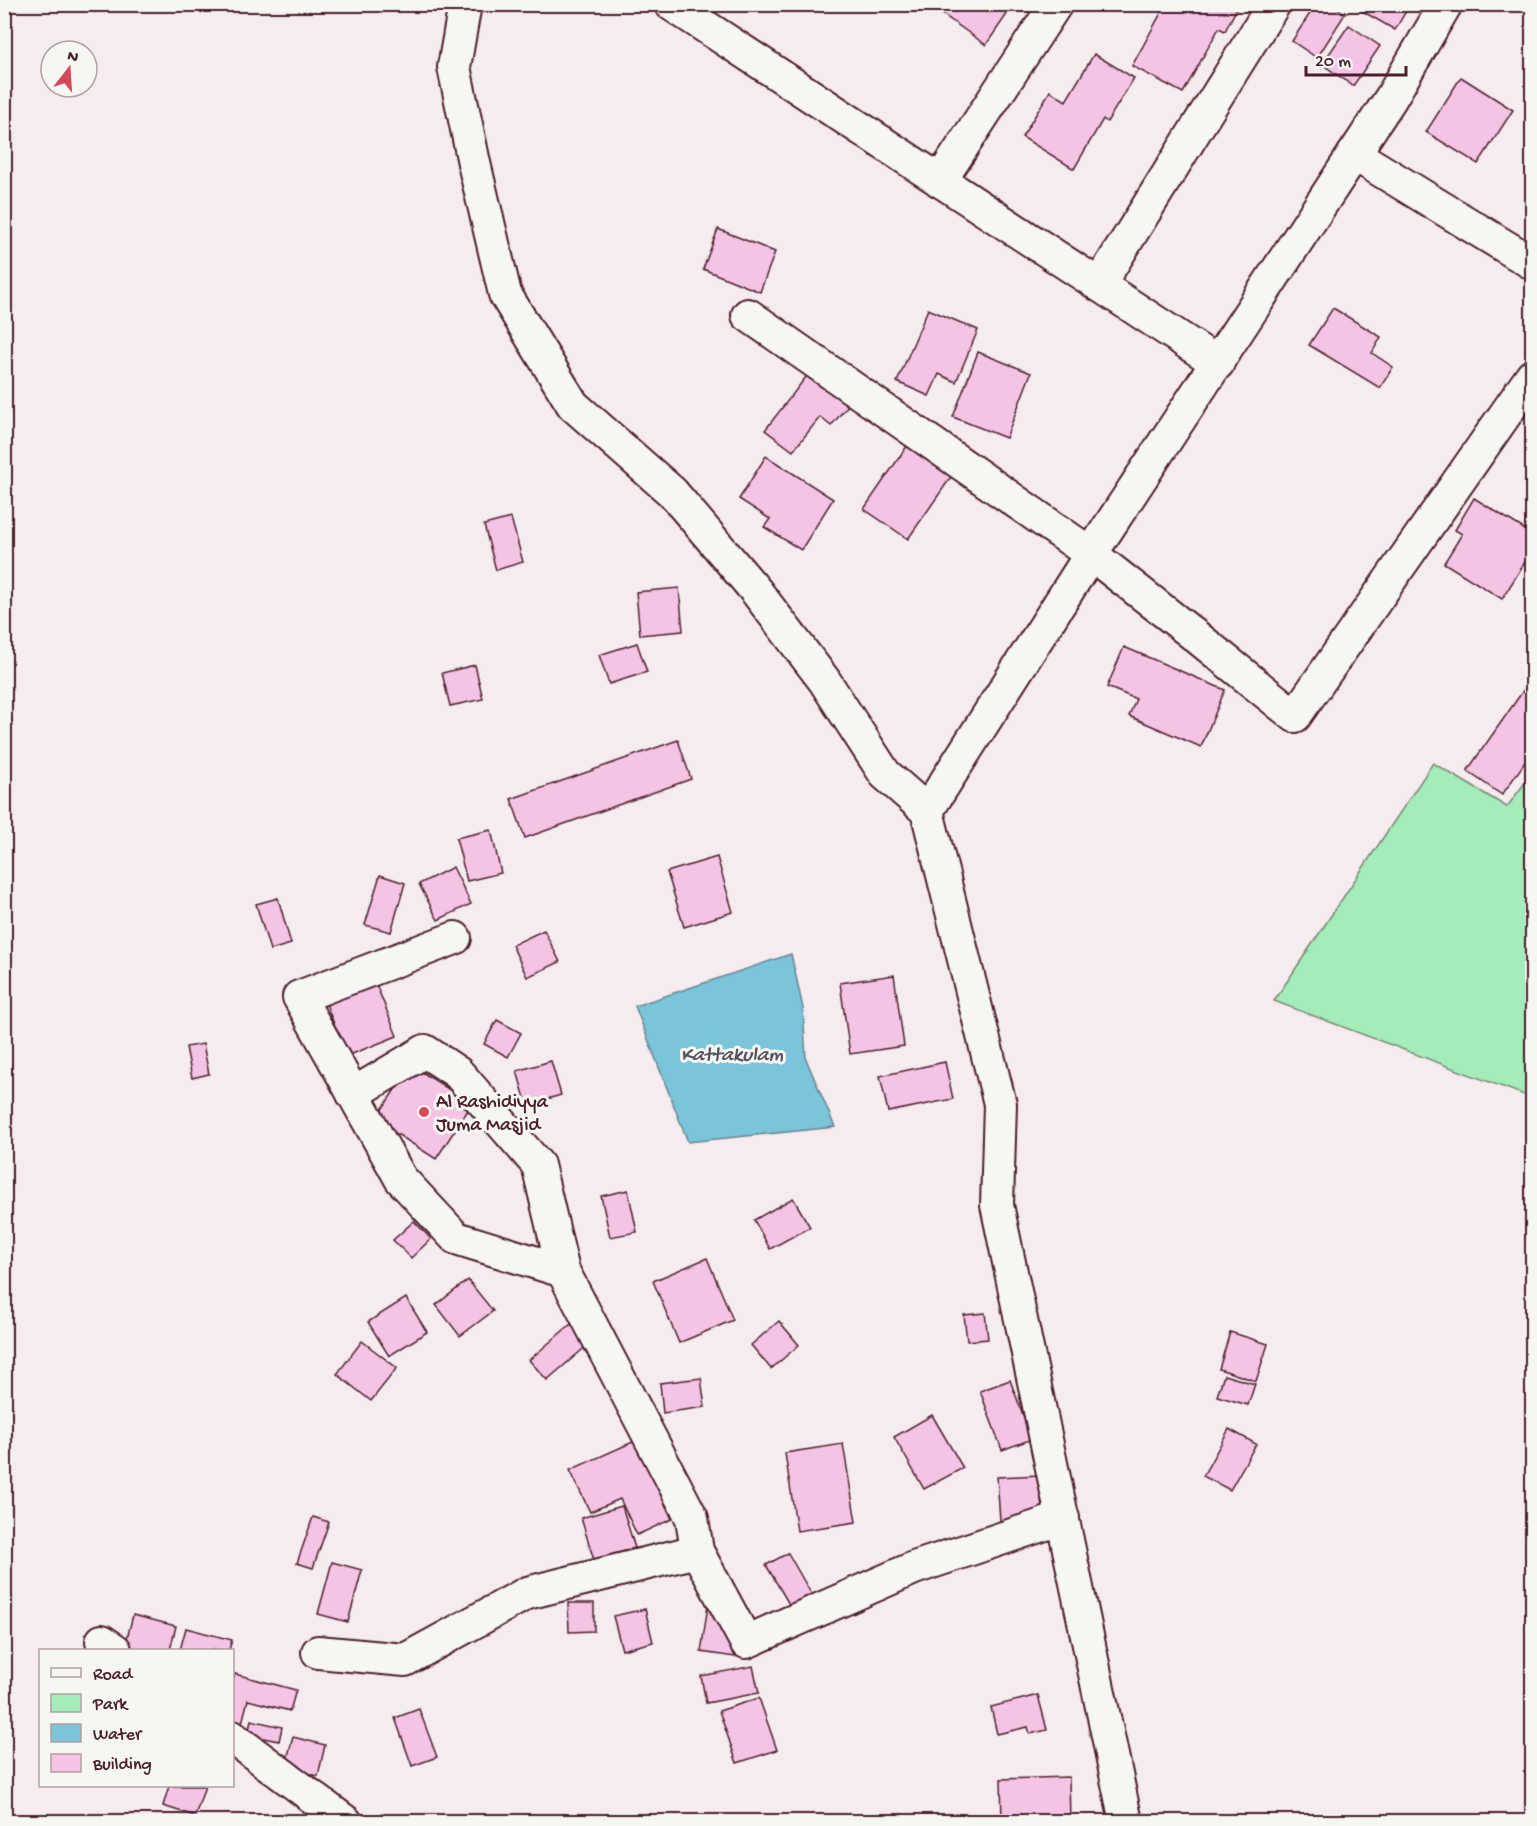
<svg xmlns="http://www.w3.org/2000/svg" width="1537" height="1826" viewBox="0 0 1537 1826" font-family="'Gochi Hand',sans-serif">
	<rect width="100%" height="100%" fill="#f6ecef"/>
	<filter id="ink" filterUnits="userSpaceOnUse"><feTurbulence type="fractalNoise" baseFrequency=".0167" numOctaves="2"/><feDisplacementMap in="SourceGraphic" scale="12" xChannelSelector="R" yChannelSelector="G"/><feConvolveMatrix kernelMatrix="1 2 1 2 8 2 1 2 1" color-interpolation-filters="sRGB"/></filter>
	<g filter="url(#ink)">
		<polygon fill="#a4ecba" stroke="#778672" stroke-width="1.5" points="1433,763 1507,807 1532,773 1532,1098 1274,1001"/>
		<polygon fill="#7ac5d9" stroke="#678393" stroke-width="1.5" points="791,954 803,1008 806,1059 835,1127 688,1142 635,1006"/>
		<g fill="#f5c4e5" stroke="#4a1f2b" stroke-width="1.5">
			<polygon points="942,4 1014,4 986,45 938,11"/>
			<polygon points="1166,4 1239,4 1225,31 1219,28 1183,93 1132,66"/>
			<polygon points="1316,4 1331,4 1345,14 1317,58 1292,41"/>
			<polygon points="1350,4 1410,4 1395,30"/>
			<polygon points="1349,25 1380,46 1353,86 1322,64"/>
			<polygon points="1094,54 1134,78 1107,122 1103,119 1074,169 1022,137 1050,91 1066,101"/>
			<polygon points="1461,77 1513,110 1478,164 1426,132"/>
			<polygon points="718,229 775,252 760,292 703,269"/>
			<polygon points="1333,308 1381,337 1372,353 1393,367 1380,388 1309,345"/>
			<polygon points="928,309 978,330 956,382 939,374 929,396 897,382"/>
			<polygon points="978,352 1031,373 1006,438 953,417"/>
			<polygon points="809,373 849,404 831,426 820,417 793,451 765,430"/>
			<polygon points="907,446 951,477 908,539 864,509"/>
			<polygon points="766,456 833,499 801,550 764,527 770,519 739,499"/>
			<polygon points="1474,498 1532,534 1532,551 1502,599 1444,563 1462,534 1455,530"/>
			<polygon points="511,518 523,562 496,570 484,525"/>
			<polygon points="679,588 683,631 640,635 636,592"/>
			<polygon points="637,643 647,672 609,684 599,655"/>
			<polygon points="1124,647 1225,690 1201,747 1129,716 1136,699 1107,687"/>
			<polygon points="475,665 483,699 450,706 442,673"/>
			<polygon points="1532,678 1532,752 1502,795 1467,771"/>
			<polygon points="678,740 691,779 525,838 511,799"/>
			<polygon points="491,830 501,873 467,881 456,838"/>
			<polygon points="717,857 733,912 684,927 667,872"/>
			<polygon points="453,867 471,904 438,920 419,884"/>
			<polygon points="380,875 405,883 391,932 365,925"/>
			<polygon points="278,898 291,944 270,950 256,904"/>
			<polygon points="544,930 560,962 527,977 512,945"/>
			<polygon points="894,975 904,1046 850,1054 840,983"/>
			<polygon points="374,979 397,1036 347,1056 324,999"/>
			<polygon points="497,1020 521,1033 508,1057 484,1044"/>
			<polygon points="203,1044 209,1074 192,1078 186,1047"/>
			<polygon points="551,1061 561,1095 527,1105 517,1071"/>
			<polygon points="945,1062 953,1099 888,1112 880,1076"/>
			<polygon points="411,1065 472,1104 436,1159 375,1120"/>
			<polygon points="628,1190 637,1232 610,1237 601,1196"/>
			<polygon points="793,1198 810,1227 770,1249 754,1220"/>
			<polygon points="414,1221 431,1239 411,1258 393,1240"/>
			<polygon points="707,1258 733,1320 679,1343 653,1281"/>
			<polygon points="468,1280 493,1311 460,1336 436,1305"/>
			<polygon points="406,1298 427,1332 389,1356 368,1322"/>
			<polygon points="985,1313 988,1339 967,1341 964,1315"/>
			<polygon points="779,1321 799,1345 771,1369 751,1345"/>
			<polygon points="571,1324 589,1344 547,1380 529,1360"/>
			<polygon points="1230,1332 1268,1344 1256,1381 1219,1369"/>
			<polygon points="362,1341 397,1368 371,1401 337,1374"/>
			<polygon points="1224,1375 1255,1384 1248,1405 1217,1396"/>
			<polygon points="701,1378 705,1407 663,1413 660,1383"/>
			<polygon points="1010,1380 1032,1439 1002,1450 980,1391"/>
			<polygon points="932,1415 963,1468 924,1489 894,1437"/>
			<polygon points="1229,1429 1256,1444 1230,1490 1203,1476"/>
			<polygon points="635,1441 672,1519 637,1535 620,1499 590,1512 570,1470"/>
			<polygon points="843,1444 856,1522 797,1531 785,1453"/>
			<polygon points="1039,1475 1044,1531 1001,1535 997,1477"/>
			<polygon points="622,1506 635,1548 594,1560 581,1518"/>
			<polygon points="313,1517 329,1522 313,1568 297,1563"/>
			<polygon points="788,1553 817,1604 796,1616 766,1565"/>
			<polygon points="332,1562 362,1570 348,1622 318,1614"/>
			<polygon points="568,1603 594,1603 594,1631 569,1632"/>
			<polygon points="708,1605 742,1610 735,1657 701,1652"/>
			<polygon points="645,1609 653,1642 622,1650 613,1616"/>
			<polygon points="133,1615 176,1626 170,1650 124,1650"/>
			<polygon points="186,1628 232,1640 229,1650 180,1650"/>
			<polygon points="753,1666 759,1693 706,1703 701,1676"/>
			<polygon points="235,1674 296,1690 290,1711 248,1700 242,1723 232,1721 232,1684"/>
			<polygon points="1038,1695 1047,1730 1030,1734 1028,1727 997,1734 991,1707"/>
			<polygon points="759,1698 777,1750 737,1763 719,1711"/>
			<polygon points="419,1709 437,1757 412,1766 395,1718"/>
			<polygon points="251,1720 282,1727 279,1741 248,1735"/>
			<polygon points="293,1737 325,1745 318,1776 285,1767"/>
			<polygon points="1069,1777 1070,1822 1002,1822 1001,1779"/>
			<polygon points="169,1786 205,1786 195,1816 163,1806"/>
		</g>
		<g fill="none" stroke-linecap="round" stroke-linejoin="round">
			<g stroke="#4a1f2b" stroke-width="36">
				<g id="street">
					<polyline points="465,4 454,67 474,163 505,294 573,405 672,492 756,591 824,680 885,774 927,811"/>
					<polyline points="671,4 1218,363"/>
					<polyline points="1354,154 1391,98 1446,4"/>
					<polyline points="940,181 1056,4"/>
					<polyline points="1099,285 1274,4"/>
					<polyline points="748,315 1091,554 1198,638 1295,716 1532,376"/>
					<polyline points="455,938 299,997 401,1179 456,1238 563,1271"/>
					<polyline points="353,1094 425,1051 458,1073 538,1165 563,1271 692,1518 697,1551 746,1642 914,1568 1063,1518"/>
					<polyline points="102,1641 115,1650"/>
					<polyline points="318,1652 405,1660 527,1593 697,1551"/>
					<polyline points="232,1737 346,1822"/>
					<polyline points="1126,1822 997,1205 1000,1104 927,811 1091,554 1354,154 1532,263"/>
				</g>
			</g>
			<use href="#street" stroke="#f6f6f2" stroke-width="32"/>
		</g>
	</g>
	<circle fill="#d1495b" stroke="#f6f6f2" stroke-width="2" cx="424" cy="1112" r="6"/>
	<g text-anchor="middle" stroke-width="6" stroke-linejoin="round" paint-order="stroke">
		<g font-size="20" fill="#4a1f2b" stroke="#f6f6f2" text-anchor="start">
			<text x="436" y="1107">Al Rashidiyya<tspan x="436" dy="23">Juma Masjid</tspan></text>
		</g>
		<g font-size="21" font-style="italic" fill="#58515f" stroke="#f6f6f2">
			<text x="732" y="1060">Kattakulam</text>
		</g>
	</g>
	<rect width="1537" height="1826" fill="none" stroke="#f6f6f2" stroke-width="24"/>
	<rect x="12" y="12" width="1513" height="1802" fill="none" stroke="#4a1f2b" stroke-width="2" filter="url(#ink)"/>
	<rect x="39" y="1649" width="195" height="138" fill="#f6f6f2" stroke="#b1a0a2" stroke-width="1.5"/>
	<rect x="51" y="1668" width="30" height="9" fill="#f6f6f2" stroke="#b1a0a2" stroke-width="1.5"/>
	<text x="93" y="1679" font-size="18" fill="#4a1f2b">Road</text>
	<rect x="51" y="1694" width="30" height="18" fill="#a4ecba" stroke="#b1a0a2" stroke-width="1.5"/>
	<text x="93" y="1709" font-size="18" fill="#4a1f2b">Park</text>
	<rect x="51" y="1724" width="30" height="18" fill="#7ac5d9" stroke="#b1a0a2" stroke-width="1.5"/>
	<text x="93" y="1739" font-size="18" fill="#4a1f2b">Water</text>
	<rect x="51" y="1754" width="30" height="18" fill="#f5c4e5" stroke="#b1a0a2" stroke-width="1.5"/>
	<text x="93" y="1769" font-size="18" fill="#4a1f2b">Building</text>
	<g transform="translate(69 69) rotate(17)"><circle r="28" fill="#f6f6f2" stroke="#b1a0a2" stroke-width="1.5"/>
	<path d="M0-4.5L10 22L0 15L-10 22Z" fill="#d1495b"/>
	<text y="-9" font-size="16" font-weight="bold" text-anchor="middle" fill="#4a1f2b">N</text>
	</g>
	<path d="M1306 66v9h100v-9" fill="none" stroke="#4a1f2b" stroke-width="3"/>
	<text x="1315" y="66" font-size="18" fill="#4a1f2b" stroke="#f6f6f2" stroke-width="4.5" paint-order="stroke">20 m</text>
</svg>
